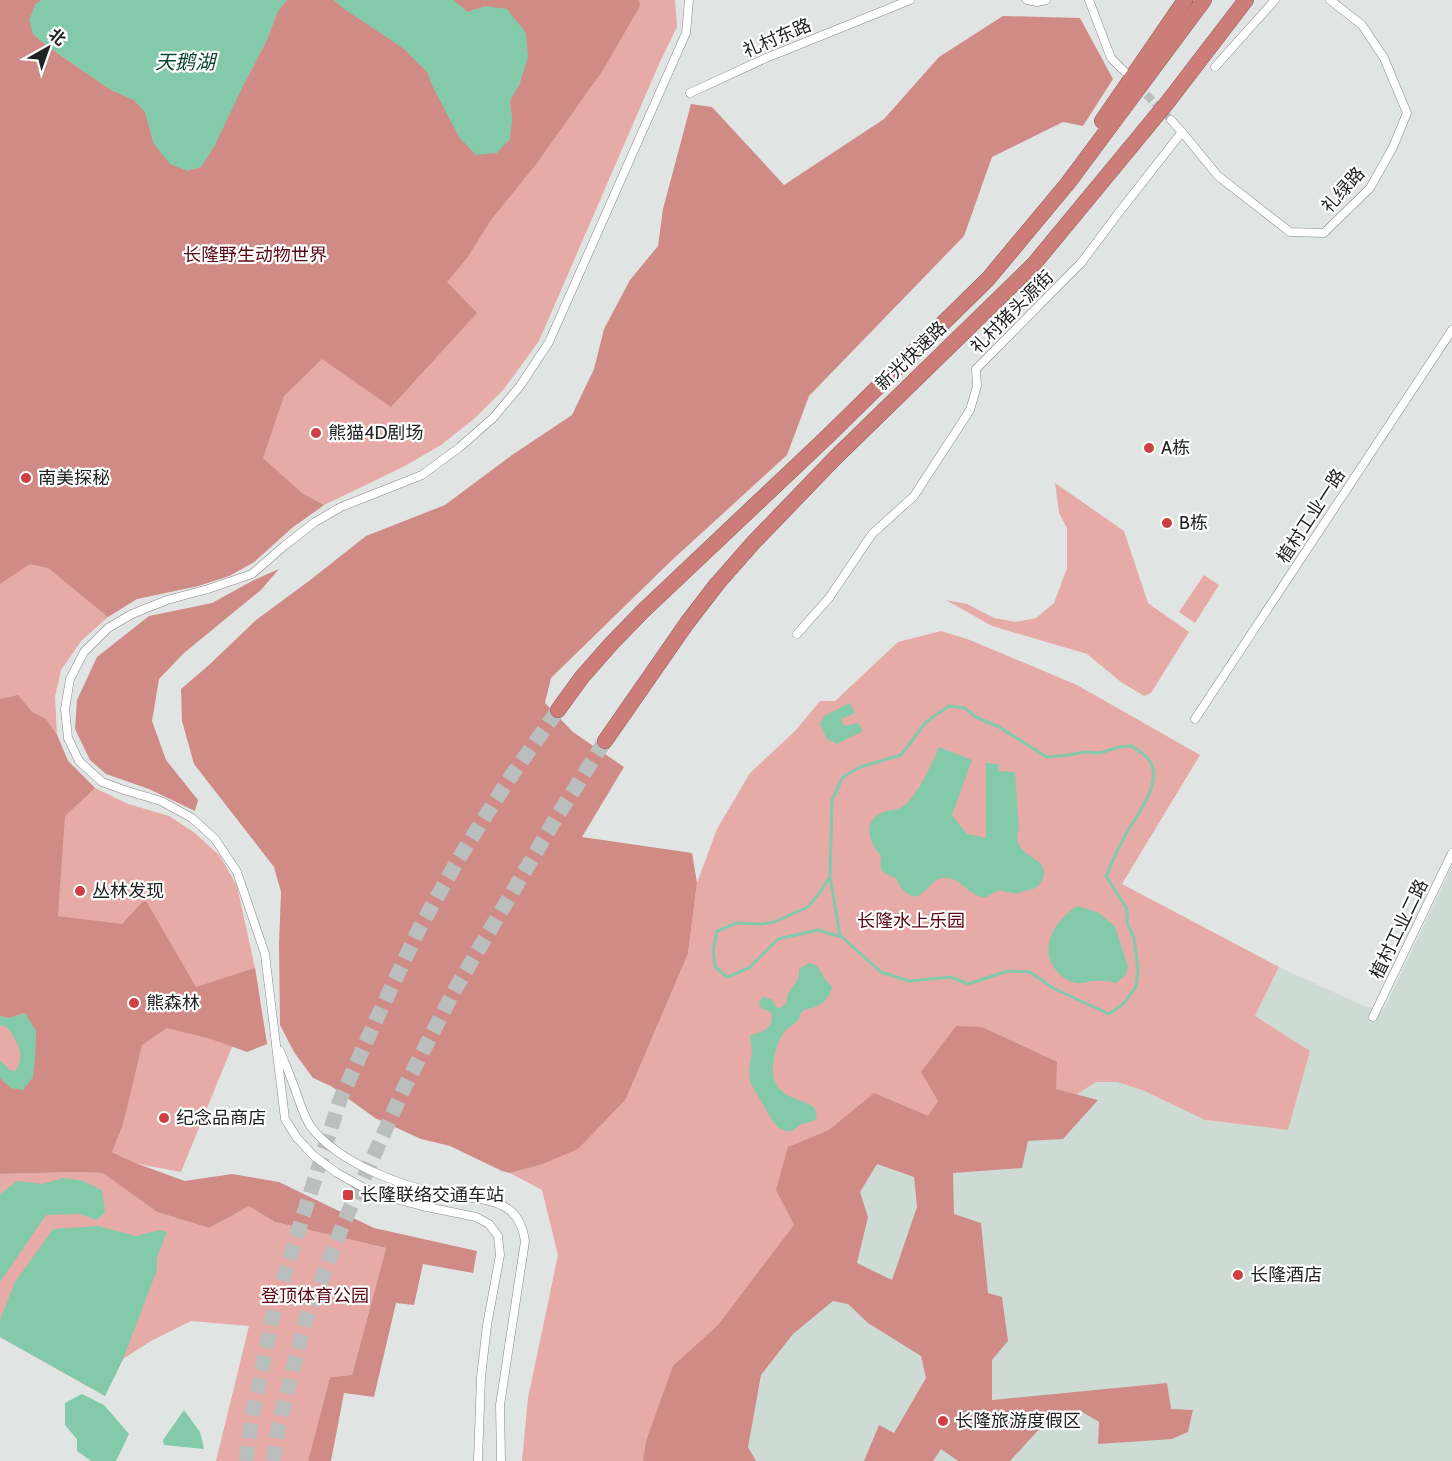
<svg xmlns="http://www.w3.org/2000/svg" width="1452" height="1461" viewBox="0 0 1452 1461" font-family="Cabin,'Noto Sans SC',sans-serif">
	<rect width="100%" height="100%" fill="#e0e5e3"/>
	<polygon fill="#cedbd5" points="1452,866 1452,1461 692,1461 844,1171 1074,1096 1096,1082 1117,1082 1142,1090 1205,1120 1288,1130 1255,1016 1279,967 1364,1006 1383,1011"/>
	<g fill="#e7aba7">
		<polygon points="0,0 675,0 677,27 659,64 539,341 504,389 474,419 441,445 403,467 324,505 293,527 254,562 229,576 198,586 136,599 108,617 82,640 61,670 55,697 57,735 68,761 95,788 128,804 169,816 195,833 220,856 237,886 255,968 267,1044 236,1037 181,1172 138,1164 70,1132 0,1127"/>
		<polygon points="1055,483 1124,531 1148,603 1189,632 1151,693 1144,696 1121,682 1087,654 992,626 946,600 967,604 994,618 1016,622 1036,618 1054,603 1067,568 1067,528 1059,513"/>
		<polygon points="1204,575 1219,585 1195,623 1179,612"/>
		<polygon points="941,631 970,640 1077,685 1200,755 1122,884 1279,967 1255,1016 1310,1051 1288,1130 1205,1120 1142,1090 1117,1082 1096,1082 1074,1096 873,1151 692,1461 522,1461 528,1398 558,1255 542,1190 510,1173 540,1165 626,1099 688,954 697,883 717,829 750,773 795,731 820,701 835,701 898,642"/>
		<polygon points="77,1172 104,1173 157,1212 209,1228 249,1205 275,1222 386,1248 352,1375 330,1377 308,1461 216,1461 249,1326 191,1321 151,1341 123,1359 105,1396 0,1337 0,1174"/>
	</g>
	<g fill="#d18b87" fill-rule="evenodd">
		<polygon points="0,0 41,0 35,5 33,34 47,46 111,90 134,100 145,112 154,144 244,84 267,40 278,11 287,0 334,0 343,8 403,48 427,72 434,89 512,120 510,101 520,83 486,6 467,12 453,0 639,0 640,6 603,70 537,163 491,220 467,258 447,282 477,313 391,407 322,359 284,396 263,458 303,494 324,505 293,527 254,562 229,576 198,586 137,599 108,617 48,568 30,564 0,584"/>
		<polygon points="1003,16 1080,18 1113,79 1083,126 1063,122 992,157 964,236 809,396 787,455 670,562 551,678 545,703 573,732 624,767 582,837 692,853 697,883 688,954 626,1099 578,1149 540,1165 510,1173 502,1171 450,1146 421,1139 375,1118 331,1086 313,1078 294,1052 280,1025 279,943 281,892 274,867 194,764 182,721 181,689 209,665 256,620 309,581 366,536 445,505 512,455 572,415 594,369 604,329 630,280 658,246 663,209 691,104 712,107 784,185 884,119 939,57"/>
		<polygon points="279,569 261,590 184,653 159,679 152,721 166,760 198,800 195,811 149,789 106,774 90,760 75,729 77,700 97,657 149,616 212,603 252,581"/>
		<polygon points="18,695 32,712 46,719 57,735 68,761 95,788 65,816 58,916 122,924 145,899 196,987 255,968 267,1044 247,1052 211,1039 167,1028 142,1045 123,1124 112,1152 138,1164 185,1181 232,1174 279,1182 374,1228 477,1251 473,1273 423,1264 414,1305 396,1303 374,1397 344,1393 331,1461 308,1461 330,1377 352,1375 386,1248 275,1222 249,1206 209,1228 157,1212 103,1173 77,1172 0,1174 0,1078 11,1088 35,1058 36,1031 24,1013 9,1018 0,1016 0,699"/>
		<path d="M956 1026 982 1027 1057 1062 1056 1089 1098 1100 1063 1139 1028 1141 1022 1168 953 1173 954 1214 981 1223 988 1293 1002 1297 1008 1341 992 1360V1400L1167 1383 1171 1409 1193 1410 1188 1432 1172 1439 1098 1444 1099 1422 1079 1410 1061 1424 1043 1425 1010 1461H958L941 1449 933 1461H864L879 1425 894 1433 926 1378 921 1356 868 1323 848 1304 833 1301 793 1334 761 1375 748 1447 756 1461H643L646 1441 673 1366 718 1325 794 1225 776 1190 788 1147 829 1130 874 1093 928 1116 938 1101 921 1072ZM877 1164 914 1177 917 1207 892 1280 857 1263 868 1217 860 1192Z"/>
	</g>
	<g fill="#82caa9">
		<polygon points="41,0 287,0 278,11 267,40 244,84 214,147 201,167 188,171 170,164 154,144 145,112 134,100 111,90 47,46 33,34 29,20 35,5"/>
		<polygon points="334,0 453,0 468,12 486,6 507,9 526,33 528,57 520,83 510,101 512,120 510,139 497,153 476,155 459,137 434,89 427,72 403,48 343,8"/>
		<polygon points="850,703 855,713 841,719 844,726 858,723 863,731 837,744 827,739 820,724 824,716"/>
		<path d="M939 747 972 760 952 815 967 834 986 838V763L998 764 999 771 1015 772 1019 829C1012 849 1028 853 1040 863 1047 869 1044 884 1035 888 1029 891 1023 890 1017 894L999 890 985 898C983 897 978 896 976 895 966 890 959 879 948 878 933 876 930 889 920 895 909 901 899 886 896 878 881 873 879 871 881 856 870 844 861 823 881 813 890 809 899 812 907 803 922 787 930 767 939 747Z"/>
		<path d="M1078 906 1097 912 1115 926 1128 967 1125 976 1116 983C1110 982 1104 980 1097 981 1086 981 1081 986 1070 981 1064 979 1059 974 1055 969 1038 947 1057 917 1078 906Z"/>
		<path d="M810 963C819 966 819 969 823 976 825 980 830 983 832 987 831 995 823 1005 815 1007 810 1009 806 1008 802 1012 797 1017 802 1015 798 1020 795 1024 790 1026 787 1029 779 1035 773 1058 773 1068 772 1109 823 1093 816 1119L811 1122 801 1124 792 1131H786L779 1128 773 1122 750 1082 749 1070 752 1051 750 1035C763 1033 775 1027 771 1012L761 1008 759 1003 762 997C770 998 773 998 775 1006L779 1008 786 1004 788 994 799 977V970L803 966Z"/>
		<path d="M25 1013 36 1031 35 1058 33 1077 23 1090 11 1088 0 1078V1060L10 1070 16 1071C26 1054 17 1041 7 1027L0 1025V1016L9 1018Z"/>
		<polygon points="64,1178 83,1181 102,1190 105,1212 97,1220 79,1214 46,1215 0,1282 0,1194 17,1181 42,1184"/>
		<polygon points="98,1226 136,1236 160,1230 167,1232 157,1257 157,1270 123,1359 105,1396 0,1337 0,1320 15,1282 53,1229"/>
		<polygon points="82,1394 104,1405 129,1434 116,1461 91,1461 77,1451 77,1439 65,1425 65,1403"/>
		<polygon points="184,1410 200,1432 204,1449 164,1445 163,1440"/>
	</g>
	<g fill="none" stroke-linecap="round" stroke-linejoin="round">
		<g stroke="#82caa9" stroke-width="3">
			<path d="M949 706 965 708 976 717 999 727 1047 757 1069 755 1084 752 1100 753 1119 747 1132 746C1139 751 1149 757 1152 765 1160 790 1134 817 1124 838 1117 850 1112 863 1106 876L1127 909V923L1134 938 1138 970 1136 987 1123 1004 1109 1014 1053 988 1030 972 1008 971 968 984 951 977 909 981 881 972 840 935 830 877 832 800 843 777 860 767 901 755 926 722Z"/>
			<polyline points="829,878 821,891 808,907 774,922 762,924 737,923 717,931 713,950 715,967 727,977 749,968 778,939 818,930 841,937"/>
		</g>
		<polyline stroke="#babebc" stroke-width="8" stroke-dasharray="8 4" stroke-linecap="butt" points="1138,86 1171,120"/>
		<g stroke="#babebc" stroke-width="15" stroke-dasharray="15 8" stroke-linecap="butt">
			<polyline points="246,1461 251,1422 276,1301 340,1100 376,1020 419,929 459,858 507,782 558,710"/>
			<polyline points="273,1461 279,1425 305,1322 344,1222 405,1086 454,991 556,818 605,741"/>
		</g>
		<g stroke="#858987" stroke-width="9">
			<g id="street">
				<polyline points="1027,0 1037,2 1046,0"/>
				<polyline points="1089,0 1111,58 1124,71"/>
				<polyline points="1215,67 1275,0"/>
				<polyline points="690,93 766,58 910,0"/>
				<polyline points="1171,120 1182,132 1218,176 1290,232 1324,233 1370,188 1393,147 1407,113 1384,58 1362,25 1330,0"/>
				<polyline points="797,634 829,598 872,534 914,496 970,410 977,386 976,369 1081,263 1120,211 1182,132"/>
				<polyline points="1195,719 1452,330"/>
				<polyline points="1373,1017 1452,853"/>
				<path d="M280 1051C285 1064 291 1077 295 1089 300 1103 303 1115 311 1127 339 1163 400 1186 443 1194 462 1197 489 1198 505 1207 518 1214 523 1228 525 1241L500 1405 501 1461"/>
				<polyline points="478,1461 481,1377 487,1325 500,1255 498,1236 489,1224 476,1217 422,1206 392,1198 366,1189 337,1173 314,1156 297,1138 285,1119 265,954 237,872 215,839 192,818 161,801 124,790 102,782 79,761 68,738 65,709 70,679 84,652 108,628 132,614 167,600 208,589 252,574 284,546 315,522 341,507 422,475 460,447 493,418 520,386 549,342 686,33 689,0"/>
			</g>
		</g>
		<g stroke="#905e5b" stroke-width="16">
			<g id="highway">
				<polyline points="1102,121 1185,0"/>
				<polyline points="558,710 582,677 611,644 643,611 828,436 988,279 1068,183 1204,0"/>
				<polyline points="605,741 687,623 717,584 753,543 835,458 1034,264 1167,103 1246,0"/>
			</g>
		</g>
		<use href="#street" stroke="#fff" stroke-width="8"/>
		<use href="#highway" stroke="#cc7d79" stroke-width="15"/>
	</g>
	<g fill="#ce3f44" stroke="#fff" stroke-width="2">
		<circle cx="316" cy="433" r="6"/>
		<circle cx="1149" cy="448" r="6"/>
		<circle cx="26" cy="478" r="6"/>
		<circle cx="1167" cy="523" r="6"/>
		<circle cx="80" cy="891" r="6"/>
		<circle cx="134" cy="1003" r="6"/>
		<circle cx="164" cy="1118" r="6"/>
		<rect x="342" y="1189" width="12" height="12" rx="3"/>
		<circle cx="1238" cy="1275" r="6"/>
		<circle cx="943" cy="1421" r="6"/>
	</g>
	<g text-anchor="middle" stroke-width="4.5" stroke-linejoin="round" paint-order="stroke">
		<g font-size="18" fill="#212322" stroke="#fff">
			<text transform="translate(777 38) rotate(-23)" y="6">礼村东路</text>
			<text transform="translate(1343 190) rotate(-48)" y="6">礼绿路</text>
			<text transform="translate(1012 312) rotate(-45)" y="6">礼村猪头源街</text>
			<text transform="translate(911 356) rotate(-44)" y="6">新光快速路</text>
			<text transform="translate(1311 516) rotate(-57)" y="6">植村工业一路</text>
			<text transform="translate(1399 929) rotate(-64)" y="6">植村工业二路</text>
		</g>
		<g font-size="18" fill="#5b0510" stroke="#fff">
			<text x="255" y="261">长隆野生动物世界</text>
			<text x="911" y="927">长隆水上乐园</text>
			<text x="315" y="1302">登顶体育公园</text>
		</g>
		<g font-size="18" fill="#212322" stroke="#fff" text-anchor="start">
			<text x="328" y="439">熊猫4D剧场</text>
			<text x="1161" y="454">A栋</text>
			<text x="38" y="484">南美探秘</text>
			<text x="1179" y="529">B栋</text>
			<text x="92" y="897">丛林发现</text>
			<text x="146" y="1009">熊森林</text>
			<text x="176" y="1124">纪念品商店</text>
			<text x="360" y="1201">长隆联络交通车站</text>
			<text x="1250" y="1281">长隆酒店</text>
			<text x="955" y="1427">长隆旅游度假区</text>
		</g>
		<g font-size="20" font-style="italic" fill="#0b4631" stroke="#fff">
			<text x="185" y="69">天鹅湖</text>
		</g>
	</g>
	<g transform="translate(48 48) rotate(40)" stroke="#ffffff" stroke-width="4.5" paint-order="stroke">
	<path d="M0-4.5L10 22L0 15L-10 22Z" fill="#212322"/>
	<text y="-9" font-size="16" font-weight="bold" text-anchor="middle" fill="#212322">北</text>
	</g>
</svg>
